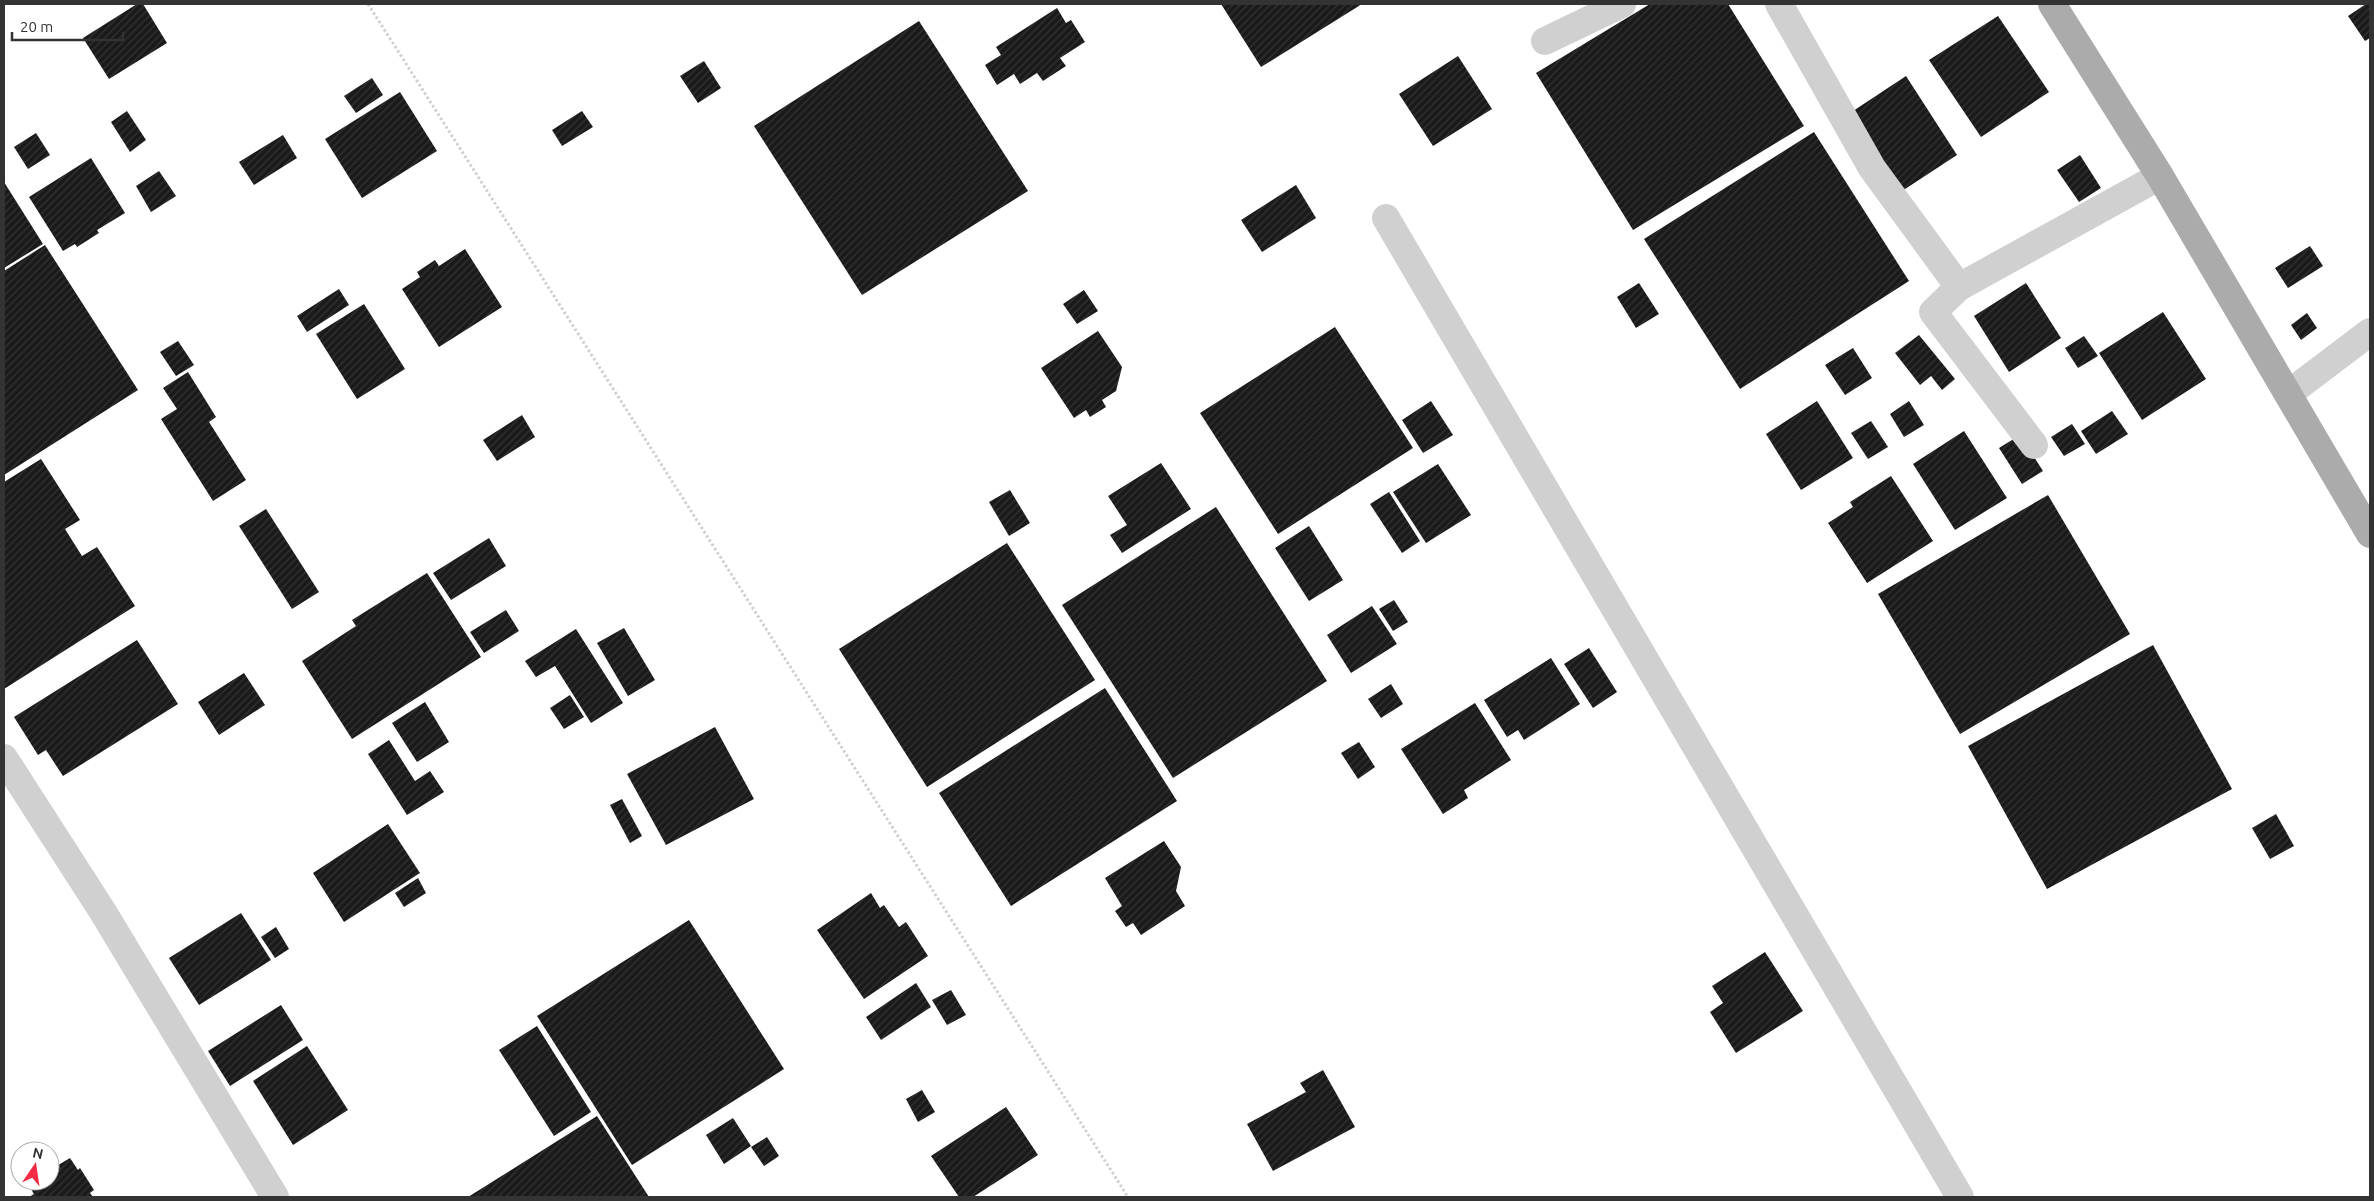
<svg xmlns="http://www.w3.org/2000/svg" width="2374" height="1201" viewBox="0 0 2374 1201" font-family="Ubuntu,sans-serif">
	<defs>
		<pattern id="building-hatch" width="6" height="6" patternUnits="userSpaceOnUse" patternTransform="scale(1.25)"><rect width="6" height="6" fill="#1a1a1a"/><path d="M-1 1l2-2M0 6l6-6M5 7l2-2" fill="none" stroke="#333"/></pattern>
	</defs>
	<rect width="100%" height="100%" fill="#fff"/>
	<g fill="url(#building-hatch)">
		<polygon points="137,4 143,4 167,43 109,79 83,38"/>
		<polygon points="1221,4 1362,4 1261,67"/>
		<polygon points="1650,4 1728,4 1804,126 1633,230 1536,73"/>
		<polygon points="2366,4 2370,4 2370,38 2365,41 2348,16"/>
		<polygon points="1057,8 1066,23 1071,20 1085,42 1060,58 1066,66 1043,81 1037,73 1020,84 1014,74 997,85 985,65 1001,55 996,47"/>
		<polygon points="1998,16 2049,92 1981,137 1929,60"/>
		<polygon points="919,21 1028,191 862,295 754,126"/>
		<polygon points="1458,56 1492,109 1433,146 1399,94"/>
		<polygon points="704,61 721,88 698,103 680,76"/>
		<polygon points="1906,76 1957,155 1899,193 1847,115"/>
		<polygon points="372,78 383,95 356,113 344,96"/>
		<polygon points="400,92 437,151 362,198 325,139"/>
		<polygon points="127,111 146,140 130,152 111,122"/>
		<polygon points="582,111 593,127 562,146 552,130"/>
		<polygon points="1814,132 1909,281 1740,389 1644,239"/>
		<polygon points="36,133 50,155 28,169 14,147"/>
		<polygon points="283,135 297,158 254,185 239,162"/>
		<polygon points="2080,155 2101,188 2079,202 2057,170"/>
		<polygon points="91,158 125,213 97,230 99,233 77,247 75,244 63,251 29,197"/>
		<polygon points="159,171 176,196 151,212 136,186"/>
		<polygon points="4,182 43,244 4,268"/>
		<polygon points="1296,185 1316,218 1262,252 1241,220"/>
		<polygon points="45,245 138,390 4,475 4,271"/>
		<polygon points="2310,246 2323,266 2288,288 2275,268"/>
		<polygon points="465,249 502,307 439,347 402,289 420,277 417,272 435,260 439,266"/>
		<polygon points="1639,283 1659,314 1636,328 1617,297"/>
		<polygon points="2026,283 2061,338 2009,372 1974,316"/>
		<polygon points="339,289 349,305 307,332 297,316"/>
		<polygon points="1084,290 1098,311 1077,324 1063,304"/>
		<polygon points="364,304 405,369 357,399 316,334"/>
		<polygon points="2163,312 2206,379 2142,420 2099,353"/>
		<polygon points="2307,313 2317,328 2301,340 2291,325"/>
		<polygon points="1335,327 1413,448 1278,534 1200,413"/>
		<polygon points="1098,331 1122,367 1116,391 1102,400 1106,407 1090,417 1086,410 1074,418 1041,368"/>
		<polygon points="1919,335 1955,379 1942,390 1931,376 1920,385 1895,353"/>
		<polygon points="2084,336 2098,356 2078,368 2065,348"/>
		<polygon points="178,341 194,365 176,376 160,352"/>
		<polygon points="1853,348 1872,378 1845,395 1825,365"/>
		<polygon points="188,372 216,417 209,422 246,480 213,501 161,419 177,409 163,388"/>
		<polygon points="1431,401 1453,435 1423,453 1402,420"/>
		<polygon points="1817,401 1853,458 1801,490 1766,434"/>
		<polygon points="1909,401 1924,425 1904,437 1890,414"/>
		<polygon points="2112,411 2128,434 2096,454 2081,431"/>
		<polygon points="522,415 535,437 497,461 483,440"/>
		<polygon points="1871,421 1888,447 1868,459 1851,433"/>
		<polygon points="2072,424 2085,444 2064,456 2051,437"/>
		<polygon points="1964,431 2007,498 1955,530 1913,464"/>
		<polygon points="2020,435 2043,471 2022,484 1999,448"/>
		<polygon points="41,459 80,520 65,529 82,556 97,547 135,606 4,689 4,482"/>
		<polygon points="1161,463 1191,509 1122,553 1110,535 1127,525 1108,496"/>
		<polygon points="1438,464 1471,515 1426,543 1393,492"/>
		<polygon points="1891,476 1933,541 1867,583 1828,523 1853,507 1850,502"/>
		<polygon points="1010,490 1030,523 1009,536 989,502"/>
		<polygon points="1389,492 1420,541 1402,553 1370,504"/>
		<polygon points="2048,495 2130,634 1960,734 1878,594"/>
		<polygon points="1216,507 1327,681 1173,778 1062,605"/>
		<polygon points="266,509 319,592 292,609 239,526"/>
		<polygon points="1309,526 1343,580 1309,601 1275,548"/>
		<polygon points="489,538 506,566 451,600 433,573"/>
		<polygon points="1007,543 1095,680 927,787 839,649"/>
		<polygon points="427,573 481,657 352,739 302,661 356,626 352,620"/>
		<polygon points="1394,600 1408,622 1393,631 1379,609"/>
		<polygon points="1372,606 1397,644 1351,673 1327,635"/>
		<polygon points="506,610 519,631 484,653 470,632"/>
		<polygon points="624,628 655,680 628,696 597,643"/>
		<polygon points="576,629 623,703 591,723 555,666 536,677 525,661"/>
		<polygon points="137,640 178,704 63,776 46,750 38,755 14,717"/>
		<polygon points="2153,645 2232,789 2047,889 1968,746"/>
		<polygon points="1589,648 1617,692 1593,708 1564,664"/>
		<polygon points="1551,658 1580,704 1524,740 1518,730 1507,737 1484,700"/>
		<polygon points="244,673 265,705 219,735 198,702"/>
		<polygon points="1391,684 1403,704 1381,718 1368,699"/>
		<polygon points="1105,688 1177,801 1011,906 939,793"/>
		<polygon points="570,695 584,717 564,729 550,708"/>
		<polygon points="425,702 449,742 417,762 392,723"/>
		<polygon points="1475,703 1511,760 1464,790 1468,798 1443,814 1401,749"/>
		<polygon points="715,727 754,799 666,845 627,774"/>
		<polygon points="389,740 415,781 430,771 444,792 407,815 368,754"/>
		<polygon points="1359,742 1375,767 1358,779 1341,753"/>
		<polygon points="622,799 642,836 630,843 610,805"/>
		<polygon points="2276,814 2294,846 2270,859 2252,828"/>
		<polygon points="388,824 420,873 344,922 313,873"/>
		<polygon points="1164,841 1181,867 1176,891 1185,906 1141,935 1133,923 1126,927 1115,911 1122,906 1105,878"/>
		<polygon points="418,878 426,893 404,907 395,893"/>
		<polygon points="871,893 880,908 884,905 899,927 906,922 928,956 864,999 817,930"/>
		<polygon points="241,913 271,960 199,1005 169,958"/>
		<polygon points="689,920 784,1069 632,1165 537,1016"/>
		<polygon points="276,927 289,949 275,958 261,937"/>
		<polygon points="1765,952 1803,1011 1736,1053 1710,1012 1723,1003 1712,986"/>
		<polygon points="916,983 931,1007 881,1040 866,1017"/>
		<polygon points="951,990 966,1015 947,1025 932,1000"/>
		<polygon points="281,1005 303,1040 230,1086 208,1051"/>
		<polygon points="537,1026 591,1112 554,1136 499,1050"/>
		<polygon points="307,1046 348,1110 293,1145 253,1081"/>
		<polygon points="1323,1070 1355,1127 1273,1171 1247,1124 1306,1092 1300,1083"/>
		<polygon points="922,1090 935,1112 918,1122 906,1099"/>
		<polygon points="1006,1107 1038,1155 973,1197 959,1197 931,1156"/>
		<polygon points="597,1116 649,1197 468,1197"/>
		<polygon points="733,1118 751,1146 724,1164 706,1135"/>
		<polygon points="767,1137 779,1156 764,1166 751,1147"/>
		<polygon points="70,1158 78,1170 80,1168 94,1190 90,1193 93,1197 29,1197 34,1194 28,1184 33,1181 50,1181 50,1170"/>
	</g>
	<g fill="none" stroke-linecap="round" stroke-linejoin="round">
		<polyline stroke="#d0d0d0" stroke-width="3" stroke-dasharray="2.5 2.5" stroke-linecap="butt" points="368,4 1128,1197"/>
		<g stroke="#d0d0d0" stroke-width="28">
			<polyline points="1779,4 1872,168 1959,287"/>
			<polyline points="1545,41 1622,4"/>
			<polyline points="1386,218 1960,1197"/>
			<polyline points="2288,394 2370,332"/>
			<polyline points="2034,445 1933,312 1959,287 2160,176"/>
			<polyline points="4,758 103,912 275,1197"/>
		</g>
		<polyline stroke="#ababab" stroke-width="28" points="2052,4 2160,176 2370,534"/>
	</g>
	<rect width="2374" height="1201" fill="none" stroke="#333333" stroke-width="10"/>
	<g transform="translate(35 1166) rotate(13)"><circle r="24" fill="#ffffff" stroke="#adadad"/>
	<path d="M0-4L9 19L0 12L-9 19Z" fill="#f22c44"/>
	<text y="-8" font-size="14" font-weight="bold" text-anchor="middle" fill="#333333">N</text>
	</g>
	<path d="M12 32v8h111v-8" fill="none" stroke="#333333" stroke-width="2.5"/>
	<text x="20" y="32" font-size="15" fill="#333333" stroke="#ffffff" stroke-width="4" paint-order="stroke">20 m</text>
</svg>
